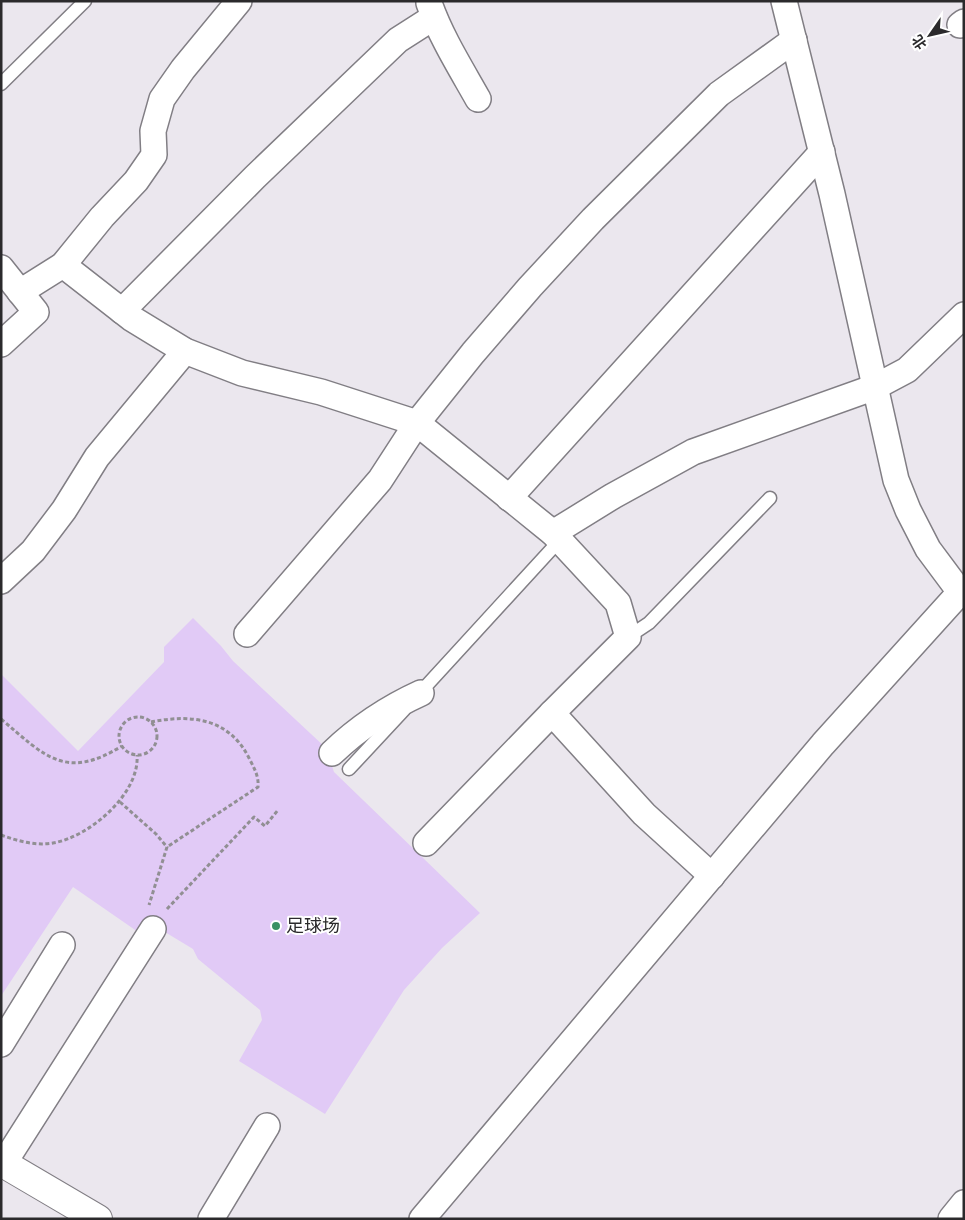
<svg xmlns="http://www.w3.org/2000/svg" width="965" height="1220" viewBox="0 0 965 1220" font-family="Helvetica,'Noto Sans SC',sans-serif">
	<rect width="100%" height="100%" fill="#ebe7ee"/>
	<polygon fill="#e1caf6" points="193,618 221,646 233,661 326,748 334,772 480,913 442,948 404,990 325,1114 239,1061 262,1020 260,1010 198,959 193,949 150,923 141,934 73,887 1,996 1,674 78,751 164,662 164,647"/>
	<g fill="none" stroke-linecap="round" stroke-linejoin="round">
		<g stroke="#817e84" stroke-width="15">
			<g id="lane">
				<polyline points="1,84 85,1"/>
				<polyline points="628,637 649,623 770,498"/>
				<polyline points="417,696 559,541"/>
				<polyline points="349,769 404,710"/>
			</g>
		</g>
		<g stroke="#817e84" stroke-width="28">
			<g id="street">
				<polyline points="784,1 832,194 896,480 908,510 928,549 960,592"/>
				<path d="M429 3C441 37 460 67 478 99"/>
				<polyline points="960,25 964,22"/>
				<polyline points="63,265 131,318 185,351 242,373 321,392 417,423 553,533 618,603 628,637 552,713 426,843"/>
				<polyline points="1,268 36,312 1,344"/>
				<polyline points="20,292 63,265 102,217 136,181 154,155 153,131 162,99 183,69 239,1"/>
				<polyline points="122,311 255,177 398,40 434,17"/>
				<polyline points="509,498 822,152"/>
				<polyline points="553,533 613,496 693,452 875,387 907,370 964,315"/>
				<polyline points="1,581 33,551 64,510 97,457 185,351"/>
				<polyline points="247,634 380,480 417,423 473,353 530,287 593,219 719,94 794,40"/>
				<polyline points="552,713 644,814 712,876"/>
				<path d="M332 753C358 728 388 708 421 693"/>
				<polyline points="1,1044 62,945"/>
				<polyline points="4,1163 153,929"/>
				<polyline points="211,1219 267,1126"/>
				<polyline points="422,1219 823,744 964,588"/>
				<polyline points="951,1219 964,1203"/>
			</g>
		</g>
		<g stroke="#817e84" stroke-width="30">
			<polyline id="secondary" points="1,1162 98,1219"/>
		</g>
		<g stroke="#918f93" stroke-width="3" stroke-dasharray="4 2.5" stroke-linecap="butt">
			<circle cx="138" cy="736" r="19"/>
			<path d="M1 719C45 756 65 781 122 746"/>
			<path d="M151 722C191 714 229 718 249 758 254 768 259 776 258 787L167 847"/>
			<polyline points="120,802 156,834 167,847 149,905"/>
			<path d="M1 835C18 841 35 846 53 843 89 837 140 794 137 755"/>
			<polyline points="167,909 254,817 265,826 278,810"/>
		</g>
		<use href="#lane" stroke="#fff" stroke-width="12"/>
		<use href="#street" stroke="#fff" stroke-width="25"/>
		<use href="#secondary" stroke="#fff" stroke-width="28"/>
	</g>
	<circle fill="#399063" stroke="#fff" stroke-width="2" cx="276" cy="926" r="5"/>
	<g text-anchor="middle" stroke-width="4" stroke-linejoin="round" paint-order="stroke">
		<g font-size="18" fill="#2b2a2c" stroke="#fff" text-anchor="start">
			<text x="286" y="932">足球场</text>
		</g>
	</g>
	<rect width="965" height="1220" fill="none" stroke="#2b2a2c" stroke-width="5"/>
	<g transform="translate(930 35) rotate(236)" stroke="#ffffff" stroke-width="4" paint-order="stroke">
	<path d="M0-4L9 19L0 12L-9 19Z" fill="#2b2a2c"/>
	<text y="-8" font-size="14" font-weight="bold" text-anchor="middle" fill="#2b2a2c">北</text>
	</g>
</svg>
